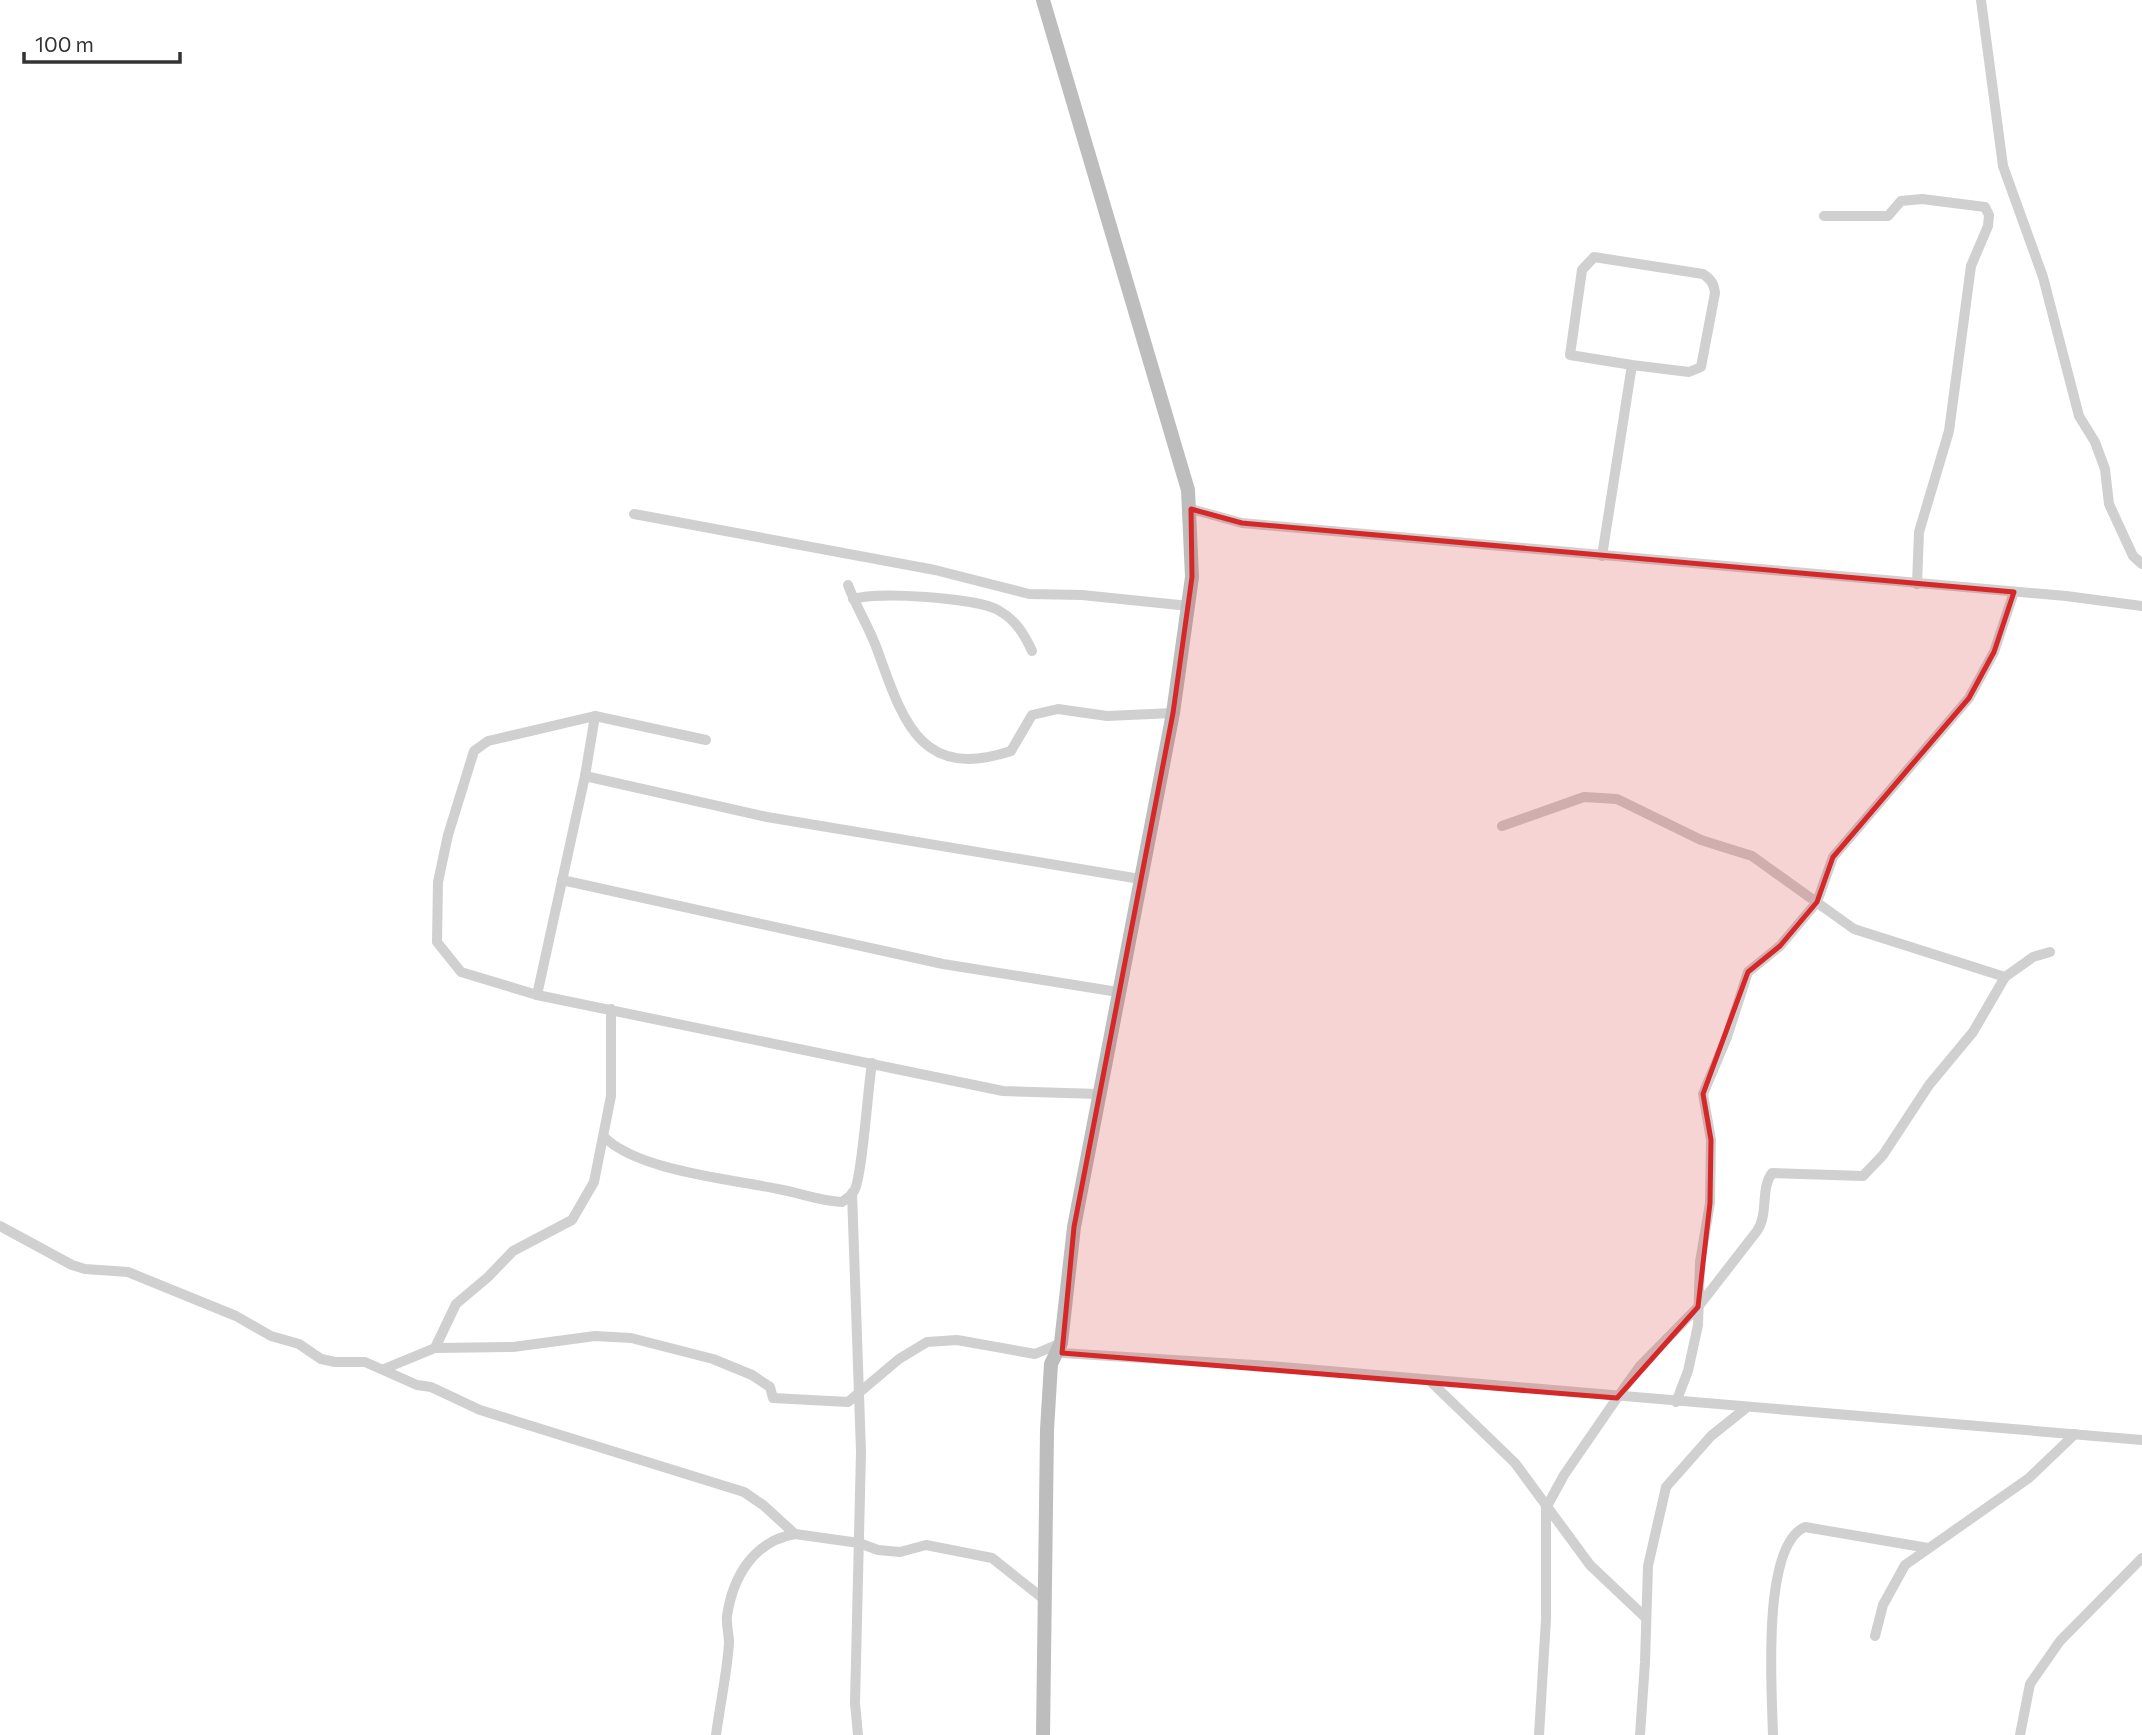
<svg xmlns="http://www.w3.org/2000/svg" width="2142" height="1735" viewBox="0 0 2142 1735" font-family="Commissioner,sans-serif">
	<rect width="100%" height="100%" fill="#fff"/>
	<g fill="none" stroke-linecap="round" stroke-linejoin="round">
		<g stroke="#d0d0d0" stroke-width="10">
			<polyline points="1981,0 2003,166 2043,277 2079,416 2095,442 2105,469 2109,504 2133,556 2142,564"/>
			<polyline points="1824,216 1888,216 1901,201 1922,199 1985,207 1989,215 1988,226 1971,266 1949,431 1919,532 1917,584"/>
			<polyline points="1191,509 1242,523 2066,596 2142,606"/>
			<polyline points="634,514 935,570 1029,594 1082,595 1189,606"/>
			<path d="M1602 556 1632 365 1570 355 1582 270 1594 257 1703 274C1711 279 1714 284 1715 293L1701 367 1689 372 1632 365"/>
			<path d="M848 585C856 607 869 627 877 649 903 721 920 781 1011 751L1032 715 1058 709 1107 716 1173 713"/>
			<path d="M853 599C877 591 977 598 998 610 1016 620 1024 634 1032 651"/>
			<polyline points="595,716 585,776 767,817 1140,879"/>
			<polyline points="706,740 595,716 488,741 474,751 448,835 438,882 437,942 461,972 537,995 1003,1091 1099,1094"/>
			<polyline points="1502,826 1584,797 1617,799 1701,840 1752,856 1854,929 2005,977"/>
			<polyline points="562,880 943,964 1118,992"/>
			<polyline points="537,995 585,776"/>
			<path d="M604 1137C639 1171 730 1179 778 1189 801 1193 819 1201 842 1202 846 1199 852 1195 854 1191 862 1180 868 1086 872 1063"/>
			<polyline points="852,1193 861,1452 855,1703 858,1735"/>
			<polyline points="0,1226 72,1265 85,1269 128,1272 236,1316 271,1336 299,1344 321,1359 335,1362 365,1362 417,1385 431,1387 480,1410 744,1492 763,1505 795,1534"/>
			<polyline points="435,1348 456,1304 488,1277 513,1251 572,1220 594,1182 611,1096 611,1009"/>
			<polyline points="384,1369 435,1348 513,1347 595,1336 631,1338 713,1359 752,1375 770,1387 773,1398 848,1402 899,1359 927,1342 957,1340 1035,1354 1061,1343 1062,1353 1270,1366 2142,1440"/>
			<polyline points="1429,1380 1515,1463 1590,1565 1646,1618"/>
			<polyline points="1676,1402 1688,1371 1698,1325 1700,1262 1710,1203 1711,1140 1703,1094 1727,1037 1748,972 1780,946 1817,902 1833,857 1969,698 1994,652 2014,592"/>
			<polyline points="1875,1636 1883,1605 1905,1565 2029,1478 2075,1434"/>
			<path d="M716 1735C720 1705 727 1673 729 1643 729 1634 726 1624 727 1616 733 1576 754 1541 795 1534L859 1543 878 1550 900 1552 926 1545 992 1558 1045 1600"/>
			<path d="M1539 1735 1546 1619V1508L1564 1475 1617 1398 1640 1366 1698 1307 1757 1231C1769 1213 1760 1189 1772 1173L1863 1176 1883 1155 1929 1085 1973 1032 2005 977 2033 957 2050 952"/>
			<polyline points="1640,1735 1645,1662 1648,1566 1666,1487 1711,1436 1746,1408"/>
			<path d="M1773 1735C1772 1692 1761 1546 1805 1527L1928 1548"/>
			<polyline points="2020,1735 2030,1684 2060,1641 2142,1558"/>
		</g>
		<polyline stroke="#bdbdbd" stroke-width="14" points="1043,0 1188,490 1192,577 1173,713 1074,1227 1061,1343 1051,1364 1047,1430 1043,1735"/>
	</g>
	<path fill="#d62828" fill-opacity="0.2" stroke="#d62828" stroke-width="5" stroke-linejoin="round" d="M1191 509 1242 523 2014 592 1994 652 1969 698 1833 857 1817 902 1780 946 1748 972 1703 1094 1711 1140 1710 1203 1698 1307 1617 1398 1062 1353 1074 1227 1173 713 1192 577Z"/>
	<path d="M24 52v10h156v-10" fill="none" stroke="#333333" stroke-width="3.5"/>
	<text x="35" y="52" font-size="21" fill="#333333" stroke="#ffffff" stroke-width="5" paint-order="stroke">100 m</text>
</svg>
